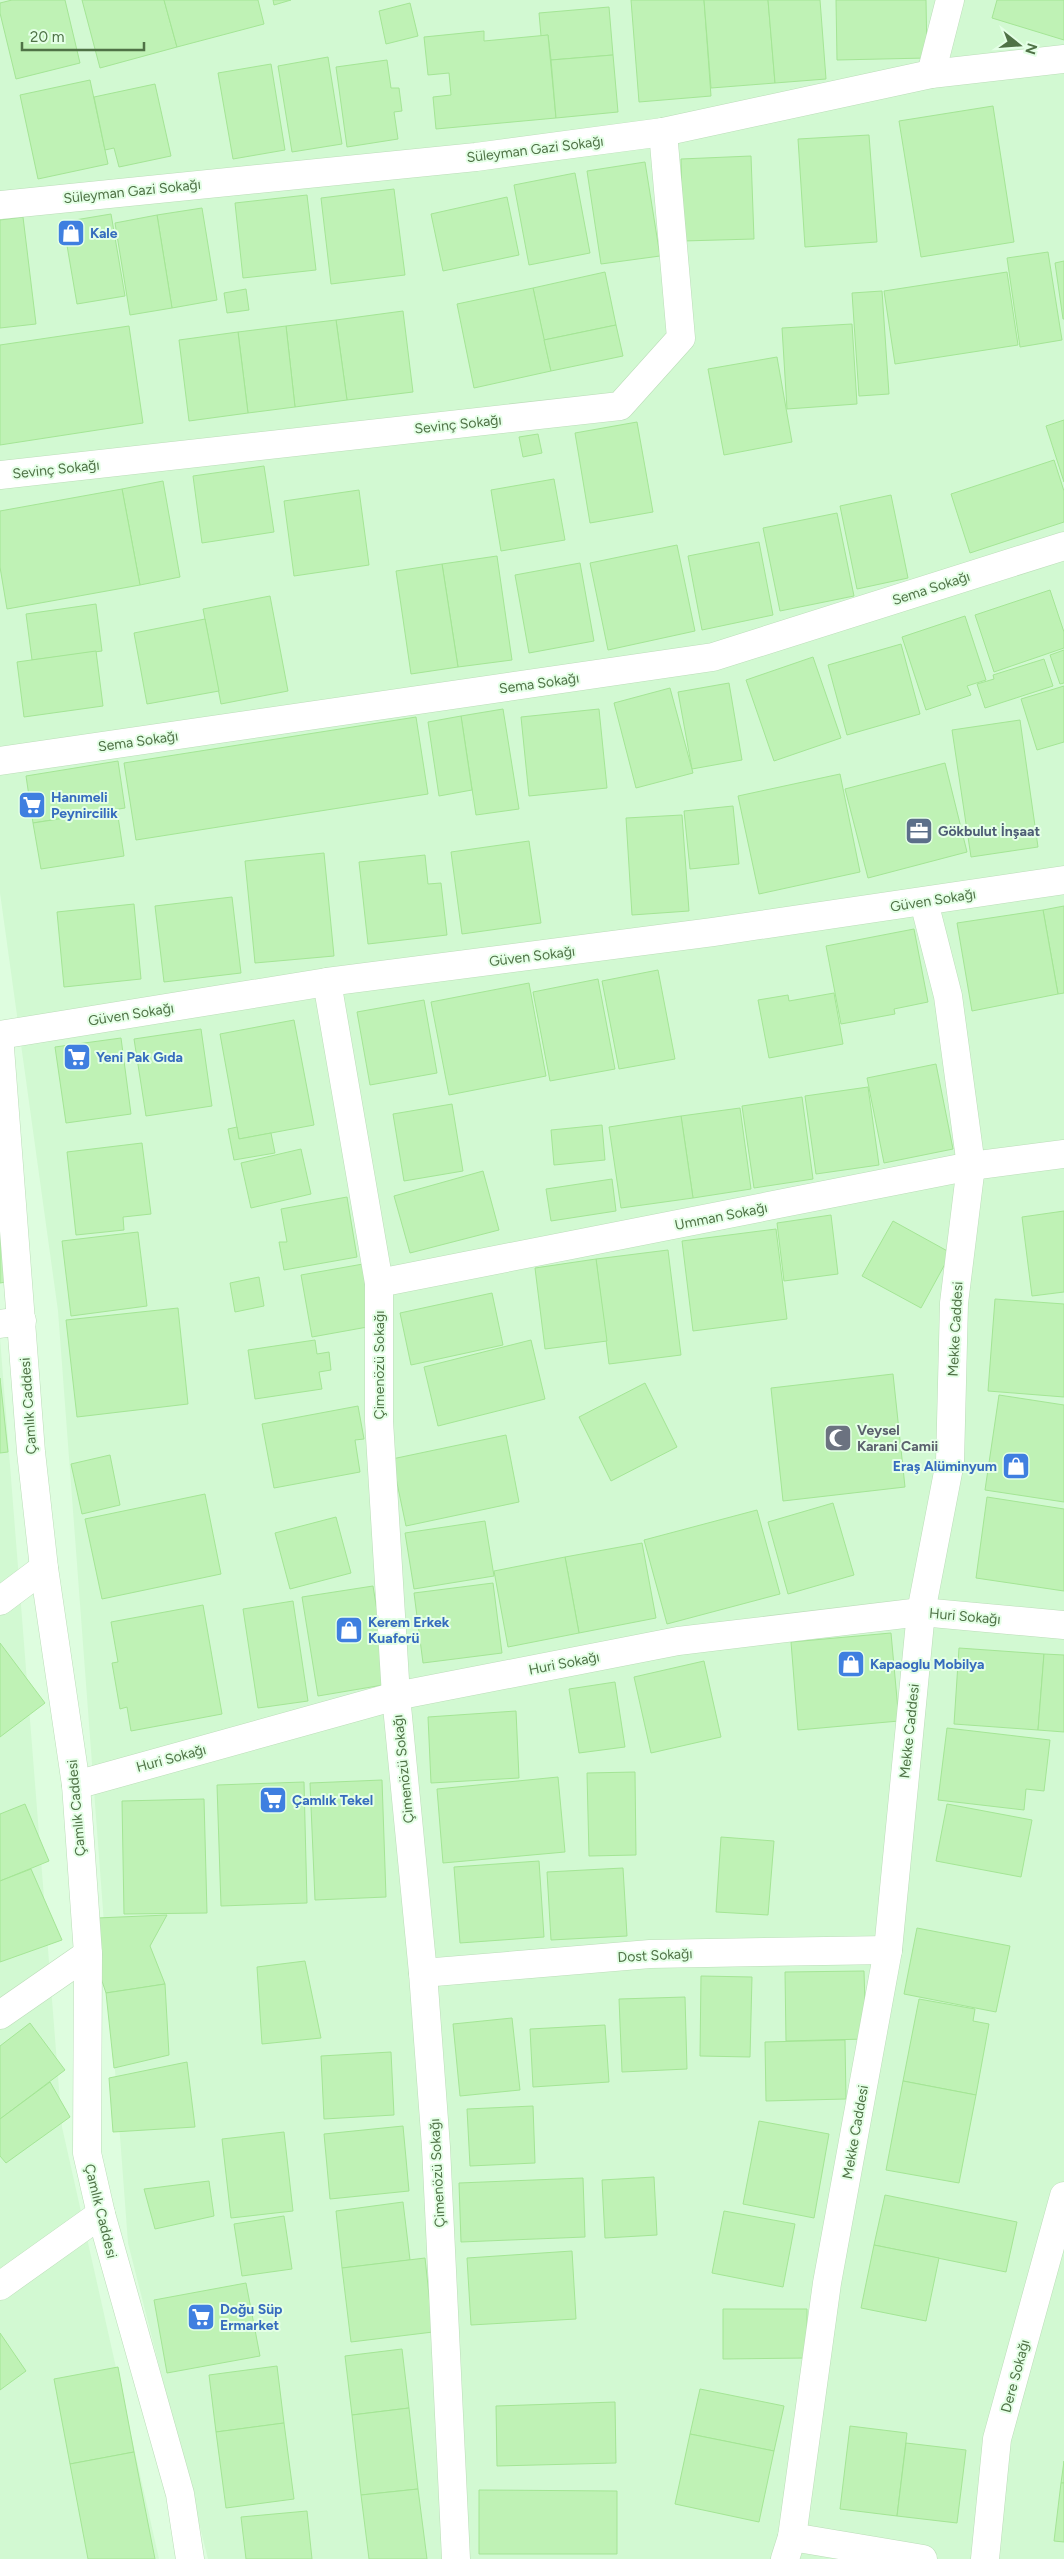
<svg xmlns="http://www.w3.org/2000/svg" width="1064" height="2559" viewBox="0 0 1064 2559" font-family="Figtree,sans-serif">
	<rect width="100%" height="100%" fill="#defddf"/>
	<g fill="#d2f9d2">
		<polygon points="0,0 1064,0 1064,2559 208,2559 128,2243 58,1311 0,893"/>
		<polygon points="0,1338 62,2127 159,2559 0,2559"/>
	</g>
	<g fill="#bff2b5" stroke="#a4e595">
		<polygon points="12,0 65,0 80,63 16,79 0,13 0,3"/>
		<polygon points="82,0 164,0 177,47 100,68"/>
		<polygon points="164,0 258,0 264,24 177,47"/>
		<polygon points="273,0 291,0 274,5"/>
		<polygon points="631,0 704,0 711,96 639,102"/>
		<polygon points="704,0 768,0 775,83 711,88"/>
		<polygon points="768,0 820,0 826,79 775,83"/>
		<polygon points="836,0 926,0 927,58 837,60"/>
		<polygon points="997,0 1064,0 1064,40 992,18"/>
		<polygon points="410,3 418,36 386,44 379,11"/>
		<polygon points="609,7 613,55 551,60 548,35 541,36 539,13"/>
		<polygon points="484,31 484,41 548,35 556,118 436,129 433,97 451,95 449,73 428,75 424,37"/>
		<polygon points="613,55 618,112 556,118 551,60"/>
		<polygon points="328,57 342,144 292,152 278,66"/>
		<polygon points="387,60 391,88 399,88 402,111 394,112 398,139 347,147 336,67"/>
		<polygon points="271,64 285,150 233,159 218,73"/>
		<polygon points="90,80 108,164 38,179 20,95"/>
		<polygon points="155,84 171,156 119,167 114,148 105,150 94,97"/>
		<polygon points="993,106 1014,242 921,257 899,121"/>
		<polygon points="869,135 877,242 805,247 798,139"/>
		<polygon points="751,156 754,239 683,241 681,159"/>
		<polygon points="645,162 660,256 601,264 587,171"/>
		<polygon points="575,173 590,253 529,265 514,185"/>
		<polygon points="394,189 405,275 331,284 321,198"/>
		<polygon points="307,195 316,270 243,278 235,203"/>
		<polygon points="507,197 519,255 443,271 431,214"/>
		<polygon points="202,208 217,300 172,308 157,215"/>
		<polygon points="111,214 125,296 77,304 63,222"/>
		<polygon points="157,215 172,308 130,315 115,223"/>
		<polygon points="23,217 36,324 0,328 0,220"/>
		<polygon points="1048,252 1062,340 1020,347 1007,258"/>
		<polygon points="1064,261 1064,319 1063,319 1055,263"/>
		<polygon points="605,272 616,325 544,340 533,288"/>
		<polygon points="1007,272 1018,345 895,364 884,291"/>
		<polygon points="533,288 551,371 474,388 457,304"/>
		<polygon points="246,289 249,310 227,313 224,293"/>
		<polygon points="882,291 889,394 859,396 852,293"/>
		<polygon points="403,311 413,392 347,400 336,320"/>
		<polygon points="336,320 347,400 295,407 286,326"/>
		<polygon points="852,324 857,404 787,409 782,328"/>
		<polygon points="616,325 623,356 551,371 544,340"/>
		<polygon points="129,326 143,423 0,445 0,345"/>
		<polygon points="286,326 295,407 248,413 238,332"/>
		<polygon points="238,332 248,413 189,421 179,340"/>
		<polygon points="777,357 792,442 724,455 708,369"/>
		<polygon points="1064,420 1064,482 1046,426"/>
		<polygon points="637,422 653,512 590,523 575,433"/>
		<polygon points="538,434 542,453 523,457 519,437"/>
		<polygon points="1054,460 1064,491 1064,522 970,553 951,494"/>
		<polygon points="264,466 274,532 202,543 193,476"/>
		<polygon points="554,479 565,540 501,551 491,490"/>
		<polygon points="163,481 180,577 140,585 122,489"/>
		<polygon points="122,489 140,585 7,609 0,567 0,511"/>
		<polygon points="359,490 369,565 294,576 284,501"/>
		<polygon points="891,495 908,578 857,589 840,506"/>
		<polygon points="837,513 854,596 780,611 763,528"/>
		<polygon points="759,542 773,615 702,630 688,556"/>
		<polygon points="677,545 695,631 608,650 590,563"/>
		<polygon points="497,556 512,660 458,667 442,564"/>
		<polygon points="580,563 594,641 529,653 515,575"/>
		<polygon points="442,564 458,667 411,674 396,571"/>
		<polygon points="1050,590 1064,632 1064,648 994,672 975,615"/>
		<polygon points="270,596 288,691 221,704 203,609"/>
		<polygon points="96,604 102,651 32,660 26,614"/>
		<polygon points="965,616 986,680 967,686 971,695 926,710 902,637"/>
		<polygon points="205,619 219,691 147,704 134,633"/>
		<polygon points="901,644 920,714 847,735 828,665"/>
		<polygon points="1064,650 1064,683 1060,684 1050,655"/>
		<polygon points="96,651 103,706 24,717 17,662"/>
		<polygon points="813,657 841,738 774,761 746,680"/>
		<polygon points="1044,659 1053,686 985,708 977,684 994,679 993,675"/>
		<polygon points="729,683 742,760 692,769 678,692"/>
		<polygon points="1064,686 1064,742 1037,750 1021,699"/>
		<polygon points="670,688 693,773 636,788 614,703"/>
		<polygon points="503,709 519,809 476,815 461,716"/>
		<polygon points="599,709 607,788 529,796 521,717"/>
		<polygon points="461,716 472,790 439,796 428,722"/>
		<polygon points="416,717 428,794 136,840 124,763"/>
		<polygon points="1020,720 1038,847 971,857 952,730"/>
		<polygon points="118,761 125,808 33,823 26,776"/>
		<polygon points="945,763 967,852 868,878 845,789"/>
		<polygon points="840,774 860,872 759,894 738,796"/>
		<polygon points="733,806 739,864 690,869 684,811"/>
		<polygon points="117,810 124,856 41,869 33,823"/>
		<polygon points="682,815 689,911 632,915 626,818"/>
		<polygon points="529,841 541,923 462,934 451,852"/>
		<polygon points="324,853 334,956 255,963 245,861"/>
		<polygon points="425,855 428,884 441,883 447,935 368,944 359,862"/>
		<polygon points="232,897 241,973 164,982 155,906"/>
		<polygon points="134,904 141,979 64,987 57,912"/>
		<polygon points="1064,906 1064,993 1058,994 1043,910"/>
		<polygon points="1043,910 1058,994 972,1011 957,923"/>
		<polygon points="914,929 928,1002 894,1009 895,1014 841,1024 826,946"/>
		<polygon points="658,970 675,1059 619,1069 602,981"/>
		<polygon points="598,979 615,1069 550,1081 533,992"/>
		<polygon points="529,983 546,1076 449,1095 431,1002"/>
		<polygon points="834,993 843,1044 769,1058 758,1000 788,995 789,1001"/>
		<polygon points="424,1000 437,1073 370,1085 357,1012"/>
		<polygon points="294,1020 314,1125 239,1139 220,1034"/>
		<polygon points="201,1029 212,1106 146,1116 134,1039"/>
		<polygon points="121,1038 131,1114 66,1123 55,1047"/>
		<polygon points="936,1064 953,1149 884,1163 867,1078"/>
		<polygon points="868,1087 879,1165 816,1174 805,1096"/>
		<polygon points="802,1097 813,1179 754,1188 742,1106"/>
		<polygon points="452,1104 463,1171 404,1181 393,1114"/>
		<polygon points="740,1108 751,1189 693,1198 681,1116"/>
		<polygon points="681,1116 693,1198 621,1208 609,1127"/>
		<polygon points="602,1125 605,1160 554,1165 551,1130"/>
		<polygon points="237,1127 239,1139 271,1133 275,1153 234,1160 228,1129"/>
		<polygon points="142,1143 151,1214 123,1217 124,1230 76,1235 67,1152"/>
		<polygon points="301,1149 311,1194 251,1208 241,1163"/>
		<polygon points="483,1171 499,1230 410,1253 394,1196"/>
		<polygon points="612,1179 616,1211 551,1221 546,1189"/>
		<polygon points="347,1197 357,1257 284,1270 279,1242 287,1242 281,1209"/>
		<polygon points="1064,1211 1064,1292 1032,1296 1022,1217"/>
		<polygon points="831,1215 838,1274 784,1281 777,1223"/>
		<polygon points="893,1221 951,1253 921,1308 862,1276"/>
		<polygon points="776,1229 787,1319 693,1331 682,1241"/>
		<polygon points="0,1231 6,1282 0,1283"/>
		<polygon points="138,1232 147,1306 71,1316 62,1241"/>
		<polygon points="668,1250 681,1355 609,1364 596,1259"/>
		<polygon points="596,1259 607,1341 545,1349 535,1268"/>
		<polygon points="363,1264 373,1326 312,1337 301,1275"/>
		<polygon points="259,1277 264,1306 235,1312 230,1283"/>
		<polygon points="492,1293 503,1345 411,1365 400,1313"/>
		<polygon points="995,1299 1064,1304 1064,1397 988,1391"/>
		<polygon points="178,1308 188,1404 77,1417 66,1320"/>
		<polygon points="315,1340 317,1354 329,1352 331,1370 319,1372 322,1389 255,1399 248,1350"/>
		<polygon points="531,1340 545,1399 438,1426 424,1367"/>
		<polygon points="893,1374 905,1487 783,1501 771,1388"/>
		<polygon points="0,1378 8,1452 0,1453"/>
		<polygon points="645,1383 677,1447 611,1481 579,1417"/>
		<polygon points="999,1395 1064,1405 1064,1502 985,1490"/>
		<polygon points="358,1406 364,1439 355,1440 360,1472 274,1488 262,1424"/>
		<polygon points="506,1435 519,1502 406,1526 392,1459"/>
		<polygon points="110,1455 120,1505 82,1514 71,1464"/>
		<polygon points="205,1494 221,1574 102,1599 85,1519"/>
		<polygon points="987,1497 1064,1509 1064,1591 976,1578"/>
		<polygon points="833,1503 854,1575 788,1594 768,1522"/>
		<polygon points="757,1510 780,1594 667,1624 644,1540"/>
		<polygon points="336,1517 351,1573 290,1589 275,1533"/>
		<polygon points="485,1521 494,1576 414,1589 405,1533"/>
		<polygon points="642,1543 656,1618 579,1633 565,1557"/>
		<polygon points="565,1557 579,1633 508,1647 494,1571"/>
		<polygon points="493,1583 502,1653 423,1663 414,1593"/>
		<polygon points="373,1586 389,1684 318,1696 302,1597"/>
		<polygon points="293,1601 308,1701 258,1708 243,1609"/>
		<polygon points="203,1605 222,1714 131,1731 127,1707 120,1709 112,1663 118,1662 111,1622"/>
		<polygon points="891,1633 899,1721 798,1730 791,1642"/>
		<polygon points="0,1643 45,1703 0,1737"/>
		<polygon points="959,1648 1044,1654 1038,1730 954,1724"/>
		<polygon points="1044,1654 1064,1655 1064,1732 1038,1730"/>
		<polygon points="704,1661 721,1737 651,1753 634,1677"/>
		<polygon points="615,1682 625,1747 579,1753 569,1689"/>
		<polygon points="516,1711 519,1778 431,1783 428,1717"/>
		<polygon points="947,1728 1050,1740 1044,1791 1026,1789 1024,1810 938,1800"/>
		<polygon points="635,1772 636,1855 589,1856 587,1773"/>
		<polygon points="558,1777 565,1852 443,1863 437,1789"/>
		<polygon points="382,1780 386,1897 315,1900 310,1783"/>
		<polygon points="304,1782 307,1903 221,1906 217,1785"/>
		<polygon points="204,1799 207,1913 124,1914 122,1801"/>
		<polygon points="25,1804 49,1861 0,1881 0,1814"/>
		<polygon points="947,1804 1032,1820 1021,1877 936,1861"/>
		<polygon points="721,1837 774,1841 768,1915 716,1912"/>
		<polygon points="539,1861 544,1937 460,1943 454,1867"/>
		<polygon points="623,1868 627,1936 551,1940 547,1872"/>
		<polygon points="31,1869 62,1940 0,1962 0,1881"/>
		<polygon points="167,1915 150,1946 165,1984 106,1993 97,1966 97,1918"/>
		<polygon points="917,1928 1010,1946 996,2012 904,1994"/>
		<polygon points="305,1961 321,2038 262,2044 257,1967"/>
		<polygon points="864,1971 866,2039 786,2041 785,1972"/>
		<polygon points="701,1976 752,1977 750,2057 700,2056"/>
		<polygon points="165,1984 169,2055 114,2068 106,1993"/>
		<polygon points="685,1997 687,2069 622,2072 619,1999"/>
		<polygon points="919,1999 975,2009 973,2021 989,2024 976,2095 903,2081"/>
		<polygon points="512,2018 520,2090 460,2096 453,2024"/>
		<polygon points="30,2023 65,2070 0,2119 0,2046"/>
		<polygon points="605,2025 609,2082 533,2087 530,2029"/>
		<polygon points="845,2040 846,2099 766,2101 765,2042"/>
		<polygon points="391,2052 394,2115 324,2119 321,2056"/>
		<polygon points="187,2062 195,2127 113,2132 109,2078"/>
		<polygon points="903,2081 976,2095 959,2183 886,2170"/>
		<polygon points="50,2082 70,2117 6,2163 0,2156 0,2119"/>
		<polygon points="533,2106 535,2163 470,2166 467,2109"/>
		<polygon points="759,2121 829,2134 814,2218 743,2204"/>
		<polygon points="403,2126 409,2191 330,2199 324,2134"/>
		<polygon points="284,2132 293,2211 231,2218 222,2139"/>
		<polygon points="654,2177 657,2235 605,2238 602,2180"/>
		<polygon points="583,2178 585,2237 461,2242 459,2183"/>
		<polygon points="209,2181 214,2216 155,2229 144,2189"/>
		<polygon points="885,2195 1017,2222 1006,2272 874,2245"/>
		<polygon points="403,2202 410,2260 342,2268 336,2211"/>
		<polygon points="724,2211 795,2224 783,2287 712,2273"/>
		<polygon points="284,2216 292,2269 242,2276 234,2224"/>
		<polygon points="874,2245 939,2258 926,2321 861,2308"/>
		<polygon points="572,2251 576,2319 471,2325 467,2258"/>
		<polygon points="425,2258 433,2332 351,2342 342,2268"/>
		<polygon points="246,2283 260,2356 167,2373 154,2300"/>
		<polygon points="723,2309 807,2309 807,2358 723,2359"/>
		<polygon points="0,2333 26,2371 0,2390"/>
		<polygon points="402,2349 409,2408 352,2415 345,2356"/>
		<polygon points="277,2366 284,2423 216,2432 209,2375"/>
		<polygon points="118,2367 134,2452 70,2464 54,2379"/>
		<polygon points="700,2389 784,2406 774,2451 690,2434"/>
		<polygon points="615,2402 616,2463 497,2466 496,2406"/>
		<polygon points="409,2408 418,2489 361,2495 352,2415"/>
		<polygon points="284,2423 294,2499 226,2508 216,2432"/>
		<polygon points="850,2426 907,2433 897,2516 840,2509"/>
		<polygon points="690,2434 774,2451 759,2522 675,2504"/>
		<polygon points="906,2443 966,2450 957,2523 897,2516"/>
		<polygon points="134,2452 155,2559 88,2559 70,2464"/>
		<polygon points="1064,2461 1064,2483 1061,2483"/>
		<polygon points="1061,2483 1064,2483 1064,2542 1054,2541"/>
		<polygon points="418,2489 427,2559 369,2559 361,2495"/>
		<polygon points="479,2490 617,2491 617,2554 479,2554"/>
		<polygon points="307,2511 312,2559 246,2559 241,2517"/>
	</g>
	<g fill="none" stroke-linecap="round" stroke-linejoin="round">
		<g stroke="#bbddb8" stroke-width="29">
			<g id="minor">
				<polyline points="931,74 950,0"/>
				<polyline points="0,205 476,157 663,132 931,74 1064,59"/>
				<polyline points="0,475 620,406 681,338 663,132"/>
				<polyline points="0,761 713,657 1064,546"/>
				<polyline points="327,982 379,1283 379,1421 396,1696 423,1973 436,2147 456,2559"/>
				<polyline points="0,1035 327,982 713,932 1064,880"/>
				<polyline points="0,1048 31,1452 44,1568 76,1785 88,1954 87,2153 101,2214 180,2494 190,2559"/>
				<polyline points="379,1283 971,1166 1064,1154"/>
				<polyline points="0,1324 22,1321"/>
				<polyline points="0,1601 44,1568"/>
				<polyline points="76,1785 396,1696 678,1641 921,1612 1064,1625"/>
				<polyline points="423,1973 650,1954 888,1950"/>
				<polyline points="0,2015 88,1954"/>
				<polyline points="0,2286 101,2214"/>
				<polyline points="792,2537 923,2559"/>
				<polyline points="785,2559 792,2537 827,2283 888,1950 921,1612 950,1462 954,1303 971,1166 948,996 924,902"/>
				<polyline points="985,2559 997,2439 1064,2196"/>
			</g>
		</g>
		<use href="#minor" stroke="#fff" stroke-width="28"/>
	</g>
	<defs>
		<g id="shop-square" transform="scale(1.4375)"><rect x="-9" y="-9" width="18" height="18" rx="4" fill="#3f7fe0" stroke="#e4ffe6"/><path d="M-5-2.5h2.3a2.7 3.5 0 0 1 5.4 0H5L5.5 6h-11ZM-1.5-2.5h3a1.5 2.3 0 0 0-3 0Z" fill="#fff"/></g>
		<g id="supermarket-square" transform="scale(1.4375)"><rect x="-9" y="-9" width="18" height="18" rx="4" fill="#3f7fe0" stroke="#e4ffe6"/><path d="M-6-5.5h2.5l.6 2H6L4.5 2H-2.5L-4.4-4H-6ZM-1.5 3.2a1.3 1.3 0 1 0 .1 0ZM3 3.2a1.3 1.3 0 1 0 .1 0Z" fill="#fff"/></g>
		<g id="office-square" transform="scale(1.4375)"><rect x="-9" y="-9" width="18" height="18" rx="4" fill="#5c6f8a" stroke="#e4ffe6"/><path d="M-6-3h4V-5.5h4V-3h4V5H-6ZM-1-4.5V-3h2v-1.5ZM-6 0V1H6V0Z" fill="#fff"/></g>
		<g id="mosque-square" transform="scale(1.4375)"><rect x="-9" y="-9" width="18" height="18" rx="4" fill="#6b7280" stroke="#e4ffe6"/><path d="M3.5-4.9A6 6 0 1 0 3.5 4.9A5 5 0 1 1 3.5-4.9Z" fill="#fff"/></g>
	</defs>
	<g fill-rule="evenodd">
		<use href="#shop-square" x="71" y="233"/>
		<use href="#supermarket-square" x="32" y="805"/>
		<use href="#office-square" x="919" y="831"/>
		<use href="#supermarket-square" x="77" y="1057"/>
		<use href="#mosque-square" x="838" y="1438"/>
		<use href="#shop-square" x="1016" y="1466"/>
		<use href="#shop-square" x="349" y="1630"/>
		<use href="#shop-square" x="851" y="1664"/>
		<use href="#supermarket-square" x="273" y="1800"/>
		<use href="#supermarket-square" x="201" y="2317"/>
	</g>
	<g text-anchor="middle" stroke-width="4" stroke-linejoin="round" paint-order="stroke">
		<g font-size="14" fill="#4f7246" stroke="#e4ffe6">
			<text transform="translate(535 149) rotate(-7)" y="5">Süleyman Gazi Sokağı</text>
			<text transform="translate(132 191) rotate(-6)" y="5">Süleyman Gazi Sokağı</text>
			<text transform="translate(458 424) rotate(-6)" y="5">Sevinç Sokağı</text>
			<text transform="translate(56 469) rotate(-6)" y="5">Sevinç Sokağı</text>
			<text transform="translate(931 588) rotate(-18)" y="5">Sema Sokağı</text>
			<text transform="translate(539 683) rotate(-8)" y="5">Sema Sokağı</text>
			<text transform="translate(138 741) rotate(-8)" y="5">Sema Sokağı</text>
			<text transform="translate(933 900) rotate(-9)" y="5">Güven Sokağı</text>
			<text transform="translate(532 956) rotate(-7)" y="5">Güven Sokağı</text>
			<text transform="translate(131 1014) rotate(-9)" y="5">Güven Sokağı</text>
			<text transform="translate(721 1216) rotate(-11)" y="5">Umman Sokağı</text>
			<text transform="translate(955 1329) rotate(-87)" y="5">Mekke Caddesi</text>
			<text transform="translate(379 1365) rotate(-90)" y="5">Çimenözü Sokağı</text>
			<text transform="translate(28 1406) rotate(-94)" y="5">Çamlık Caddesi</text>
			<text transform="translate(965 1616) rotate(5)" y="5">Huri Sokağı</text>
			<text transform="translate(564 1663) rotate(-11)" y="5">Huri Sokağı</text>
			<text transform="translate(909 1731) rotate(-84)" y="5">Mekke Caddesi</text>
			<text transform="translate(171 1758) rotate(-15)" y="5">Huri Sokağı</text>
			<text transform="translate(403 1769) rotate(-96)" y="5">Çimenözü Sokağı</text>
			<text transform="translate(76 1808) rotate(-95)" y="5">Çamlık Caddesi</text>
			<text transform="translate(655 1955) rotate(-3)" y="5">Dost Sokağı</text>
			<text transform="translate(855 2132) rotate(-80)" y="5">Mekke Caddesi</text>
			<text transform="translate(437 2173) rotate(-93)" y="5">Çimenözü Sokağı</text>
			<text transform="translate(101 2211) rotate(76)" y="5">Çamlık Caddesi</text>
			<text transform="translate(1015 2376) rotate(-75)" y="5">Dere Sokağı</text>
		</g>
		<g font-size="14" font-weight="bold" fill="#366cbe" stroke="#e4ffe6" text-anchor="start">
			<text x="90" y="238">Kale</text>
			<text x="51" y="802">Hanımeli<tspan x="51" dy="16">Peynircilik</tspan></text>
			<text x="96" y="1062">Yeni Pak Gıda</text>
			<text x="997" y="1471" text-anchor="end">Eraş Alüminyum</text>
			<text x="368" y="1627">Kerem Erkek<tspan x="368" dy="16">Kuaforü</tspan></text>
			<text x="870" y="1669">Kapaoglu Mobilya</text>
			<text x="292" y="1805">Çamlık Tekel</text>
			<text x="220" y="2314">Doğu Süp<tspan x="220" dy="16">Ermarket</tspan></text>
		</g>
		<g font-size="14" font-weight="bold" fill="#4e5e75" stroke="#e4ffe6" text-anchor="start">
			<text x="938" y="836">Gökbulut İnşaat</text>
		</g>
		<g font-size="14" font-weight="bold" fill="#5b616d" stroke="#e4ffe6" text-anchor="start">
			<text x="857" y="1435">Veysel<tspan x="857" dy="16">Karani Camii</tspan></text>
		</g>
	</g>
	<g transform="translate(1019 45) rotate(107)" stroke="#e4ffe6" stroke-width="4" paint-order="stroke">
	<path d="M0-4L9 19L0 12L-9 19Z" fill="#4f7246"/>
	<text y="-8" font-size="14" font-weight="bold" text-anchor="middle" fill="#4f7246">N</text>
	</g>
	<path d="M22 42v8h122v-8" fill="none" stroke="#4f7246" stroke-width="2.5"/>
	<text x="30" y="42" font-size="15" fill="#4f7246" stroke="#e4ffe6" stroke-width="4" paint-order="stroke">20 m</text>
</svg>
